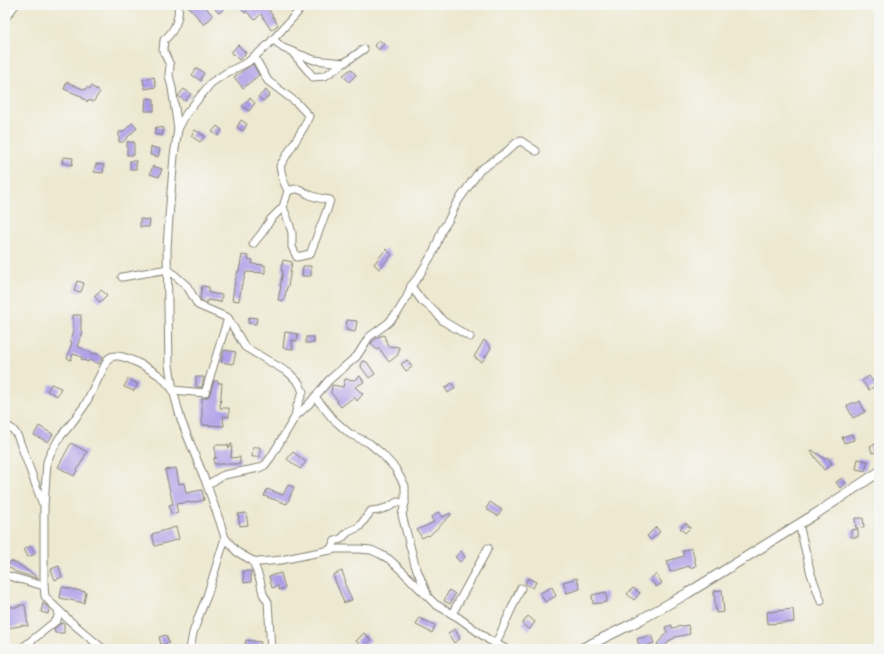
<svg xmlns="http://www.w3.org/2000/svg" width="884" height="654" viewBox="0 0 884 654" font-family="'EB Garamond',serif">
	<rect width="100%" height="100%" fill="#f6f6f2"/>
	<filter id="ink" filterUnits="userSpaceOnUse"><feTurbulence type="fractalNoise" baseFrequency=".025" numOctaves="2"/><feDisplacementMap in="SourceGraphic" scale="8" xChannelSelector="R" yChannelSelector="G"/><feConvolveMatrix kernelMatrix="1 2 1 2 8 2 1 2 1" color-interpolation-filters="sRGB"/></filter>
	<filter id="wash" filterUnits="userSpaceOnUse"><feTurbulence type="fractalNoise" baseFrequency=".012" numOctaves="4" result="noise"/><feDisplacementMap in="SourceGraphic" scale="16" xChannelSelector="R" yChannelSelector="G"/><feGaussianBlur stdDeviation="0.9" result="paint"/><feColorMatrix in="noise" values="0 0 0 0 0 0 0 0 0 0 0 0 0 0 0 0 0 1.4 0 .05"/><feComposite in="paint" operator="in"/></filter>
	<g filter="url(#wash)">
		<rect width="100%" height="100%" fill="#ede8cf"/>
		<g id="blocks">
			<g fill="#aa9be7">
				<polygon points="187,5 204,5 213,16 204,25"/>
				<polygon points="219,5 228,5 219,13 215,9"/>
				<polygon points="237,5 266,5 278,25 271,30 261,14 255,20 246,11 245,13"/>
				<polygon points="379,40 384,44 379,50 374,45"/>
				<polygon points="238,45 246,53 239,60 231,52"/>
				<polygon points="253,64 259,75 243,88 234,77"/>
				<polygon points="196,69 199,69 204,73 201,78 201,81 192,75"/>
				<polygon points="351,69 356,75 349,82 343,75"/>
				<polygon points="154,77 156,87 145,89 143,79"/>
				<polygon points="67,82 85,90 87,87 90,89 91,86 100,92 93,102 89,100 88,102 81,97 81,96 64,89"/>
				<polygon points="184,89 191,94 185,101 178,96"/>
				<polygon points="266,90 270,95 263,101 258,97"/>
				<polygon points="146,98 154,99 154,111 145,111"/>
				<polygon points="250,98 255,103 249,111 242,106"/>
				<polygon points="241,120 247,124 243,131 237,127"/>
				<polygon points="132,123 137,128 123,142 119,142 119,132 123,132"/>
				<polygon points="217,126 222,130 218,136 212,132"/>
				<polygon points="156,127 164,128 162,136 154,134"/>
				<polygon points="195,130 205,136 200,142 191,136"/>
				<rect x="127" y="142" width="7" height="13"/>
				<polygon points="151,147 160,149 158,157 150,155"/>
				<polygon points="63,157 73,158 72,165 62,163"/>
				<rect x="130" y="161" width="6" height="8"/>
				<polygon points="96,164 104,165 103,173 94,172"/>
				<polygon points="153,166 162,169 159,177 150,174"/>
				<polygon points="140,219 150,220 149,227 140,227"/>
				<polygon points="386,249 392,255 379,269 374,264"/>
				<polygon points="242,255 248,256 248,259 253,260 252,264 265,265 265,273 246,272 243,283 242,283 239,301 232,300 235,281 238,271 239,271"/>
				<polygon points="283,260 292,262 288,287 287,287 284,301 278,300 281,286 280,286 283,271 281,270"/>
				<polygon points="303,266 311,266 311,276 302,276"/>
				<polygon points="77,281 84,283 81,292 74,291"/>
				<polygon points="202,286 209,287 209,293 222,295 221,302 207,300 207,303 202,301 200,299"/>
				<polygon points="101,290 107,295 100,302 94,296"/>
				<polygon points="73,315 81,315 81,331 83,332 77,346 94,354 95,353 103,357 99,364 89,360 88,362 81,359 82,357 73,354 71,360 67,358 72,342 70,341 74,331 73,331"/>
				<polygon points="249,317 257,318 256,324 248,323"/>
				<polygon points="347,320 357,321 355,332 346,330"/>
				<polygon points="285,332 298,334 297,341 292,340 293,349 283,348"/>
				<polygon points="384,335 388,346 399,347 398,355 389,362 379,348 377,350 371,343 378,337"/>
				<rect x="306" y="337" width="8" height="6"/>
				<polygon points="484,340 491,348 482,362 474,357"/>
				<polygon points="224,350 236,352 233,364 221,362"/>
				<polygon points="407,360 412,367 406,371 401,364"/>
				<polygon points="362,361 367,362 375,374 369,378 361,367"/>
				<polygon points="360,376 364,382 355,387 363,394 357,401 354,397 341,407 337,402 338,401 331,393 332,385 343,387 345,379 354,380"/>
				<polygon points="869,376 876,385 869,390 862,381"/>
				<polygon points="196,377 204,377 202,387 196,387"/>
				<polygon points="128,379 138,384 134,391 124,387"/>
				<polygon points="214,381 218,381 218,383 222,383 220,408 229,408 229,417 223,416 224,426 202,425 202,398 206,398 209,396"/>
				<polygon points="452,383 455,388 448,393 445,388"/>
				<polygon points="51,384 61,388 57,396 47,391"/>
				<polygon points="860,401 865,412 853,418 847,406 852,403 857,403"/>
				<polygon points="39,426 53,434 48,442 34,435"/>
				<polygon points="852,434 854,440 844,443 842,437"/>
				<polygon points="71,443 87,452 74,476 58,467"/>
				<polygon points="879,443 879,451 872,453 870,446"/>
				<polygon points="231,444 232,444 231,458 240,457 240,464 214,464 214,458 217,458 215,458 215,445 228,445 229,448"/>
				<polygon points="253,447 260,447 260,457 252,457"/>
				<polygon points="812,450 825,459 828,457 832,464 824,470 811,451"/>
				<polygon points="293,452 306,462 300,469 287,459"/>
				<polygon points="858,459 868,461 865,471 856,469"/>
				<polygon points="176,468 179,484 184,483 186,493 202,490 204,500 190,503 189,502 176,504 178,513 171,514 169,505 173,504 165,470"/>
				<polygon points="842,478 846,483 840,488 836,482"/>
				<polygon points="288,485 294,487 287,504 264,496 267,489 283,495"/>
				<polygon points="490,502 502,510 498,516 486,509"/>
				<polygon points="438,512 443,517 450,513 451,515 429,536 428,535 422,538 417,530 434,522 431,518"/>
				<polygon points="246,513 248,525 240,526 238,514"/>
				<polygon points="855,518 863,518 864,527 856,528"/>
				<polygon points="686,523 690,528 685,533 680,528"/>
				<polygon points="176,527 179,539 155,546 152,534"/>
				<polygon points="656,527 660,532 651,540 647,536"/>
				<polygon points="858,529 858,537 851,537 851,530"/>
				<polygon points="31,546 35,554 28,557 24,549"/>
				<polygon points="692,548 696,566 690,568 689,566 670,572 667,561 684,556 682,551"/>
				<polygon points="461,551 465,557 460,562 455,557"/>
				<polygon points="11,561 20,565 39,579 16,572 7,566"/>
				<polygon points="59,566 62,577 55,580 51,569"/>
				<polygon points="243,571 251,571 251,582 244,583"/>
				<polygon points="342,571 346,582 344,582 352,600 344,603 333,575"/>
				<polygon points="281,573 285,588 279,590 278,586 272,588 269,576"/>
				<polygon points="656,574 662,583 656,587 650,579"/>
				<polygon points="528,578 536,582 533,588 525,584"/>
				<polygon points="577,578 580,589 567,593 563,582"/>
				<polygon points="62,587 86,592 84,603 60,598"/>
				<polygon points="552,587 556,596 545,602 540,593"/>
				<polygon points="633,588 640,593 634,600 627,594"/>
				<polygon points="449,590 455,594 450,604 444,601"/>
				<polygon points="722,590 724,612 716,613 714,591"/>
				<polygon points="606,592 607,602 593,604 592,595"/>
				<polygon points="43,603 49,608 48,614 41,612"/>
				<polygon points="19,605 25,605 28,626 20,625 20,626 7,628 6,607 19,607"/>
				<polygon points="793,609 794,622 768,624 767,612"/>
				<polygon points="528,616 535,622 529,630 522,624"/>
				<polygon points="419,618 435,625 432,633 416,625"/>
				<polygon points="64,623 64,633 55,633 54,629 60,624"/>
				<polygon points="672,625 672,628 688,625 690,634 675,637 675,638 670,640 663,649 657,644 667,632 665,627"/>
				<polygon points="455,629 460,639 454,643 448,633"/>
				<polygon points="364,633 371,640 363,647 356,641"/>
				<polygon points="166,635 169,643 161,645 159,637"/>
				<polygon points="651,635 654,643 640,648 637,639"/>
				<polygon points="246,640 261,642 260,649 244,649"/>
			</g>
		</g>
	</g>
	<g filter="url(#ink)">
		<use href="#blocks" fill-opacity="0" stroke="#848276" stroke-width="1"/>
		<g fill="none" stroke-linecap="round" stroke-linejoin="round">
			<g stroke="#848276" stroke-width="9">
				<g id="minor">
					<polyline points="302,5 297,13 268,45 248,62 226,73 211,83 186,114 178,129 174,156 169,217 167,248 169,365 173,390 181,420 207,485 220,522 225,538 237,552 253,561 260,562 281,560 335,549 359,549 371,550 380,554 389,559 403,572 435,604 459,618 489,640 506,649"/>
					<polyline points="5,18 15,5"/>
					<polyline points="273,39 283,48 314,60 344,63 364,49"/>
					<polyline points="293,53 309,72 313,77 325,76 344,63"/>
					<path d="M178 129 172 88 169 75 170 65 163 50 164 40C174 32 180 18 178 5"/>
					<path d="M283 207 288 220 292 233V247L297 257 310 254 327 210 330 200C323 199 316 198 310 195 301 191 300 186 288 191"/>
					<polyline points="253,244 262,233 271,219 283,207 288,191 283,180 280,166 304,127 309,116 297,103 268,81 254,56"/>
					<polyline points="411,286 422,301 434,310 443,321 470,337"/>
					<polyline points="228,318 245,347 289,373 299,383 303,392 297,406 295,417"/>
					<polyline points="315,397 333,419 350,434 369,443 381,453 395,468 405,486 405,503 402,515 415,565 427,594"/>
					<path d="M5 425C12 428 14 430 18 437L42 502"/>
					<polyline points="207,485 220,477 224,475 259,468 265,465 271,457 295,417 309,404 329,380 357,356 369,337 388,323 398,312 407,297 411,286 419,276 434,251 442,230 448,221 456,204 480,170 505,153 516,143 521,141 536,151"/>
					<polyline points="799,524 811,574 821,601"/>
					<polyline points="330,550 335,541 341,539 348,532 359,527 371,511 379,510 389,507 397,502 405,503"/>
					<polyline points="253,561 260,580 263,594 268,602 271,649"/>
					<polyline points="5,575 44,586"/>
					<polyline points="452,614 488,548"/>
					<polyline points="496,643 521,588"/>
					<polyline points="21,649 57,620 59,611"/>
					<path d="M103 649 70 621 49 601 45 596 44 586V506L47 462 50 454 60 437 71 424 85 405 108 359C110 357 113 356 116 356 126 355 152 370 160 376 165 380 169 385 173 390L205 393 228 318 198 305 187 286 168 269 122 277"/>
					<polyline points="190,649 193,633 200,613 207,596 225,538"/>
				</g>
			</g>
			<g stroke="#848276" stroke-width="11">
				<polyline id="tertiary" points="581,649 638,621 688,593 817,513 879,472"/>
			</g>
			<use href="#minor" stroke="#fff" stroke-width="7"/>
			<use href="#tertiary" stroke="#fff" stroke-width="9"/>
		</g>
	</g>
	<rect width="884" height="654" fill="none" stroke="#f6f6f2" stroke-width="20"/>
</svg>
